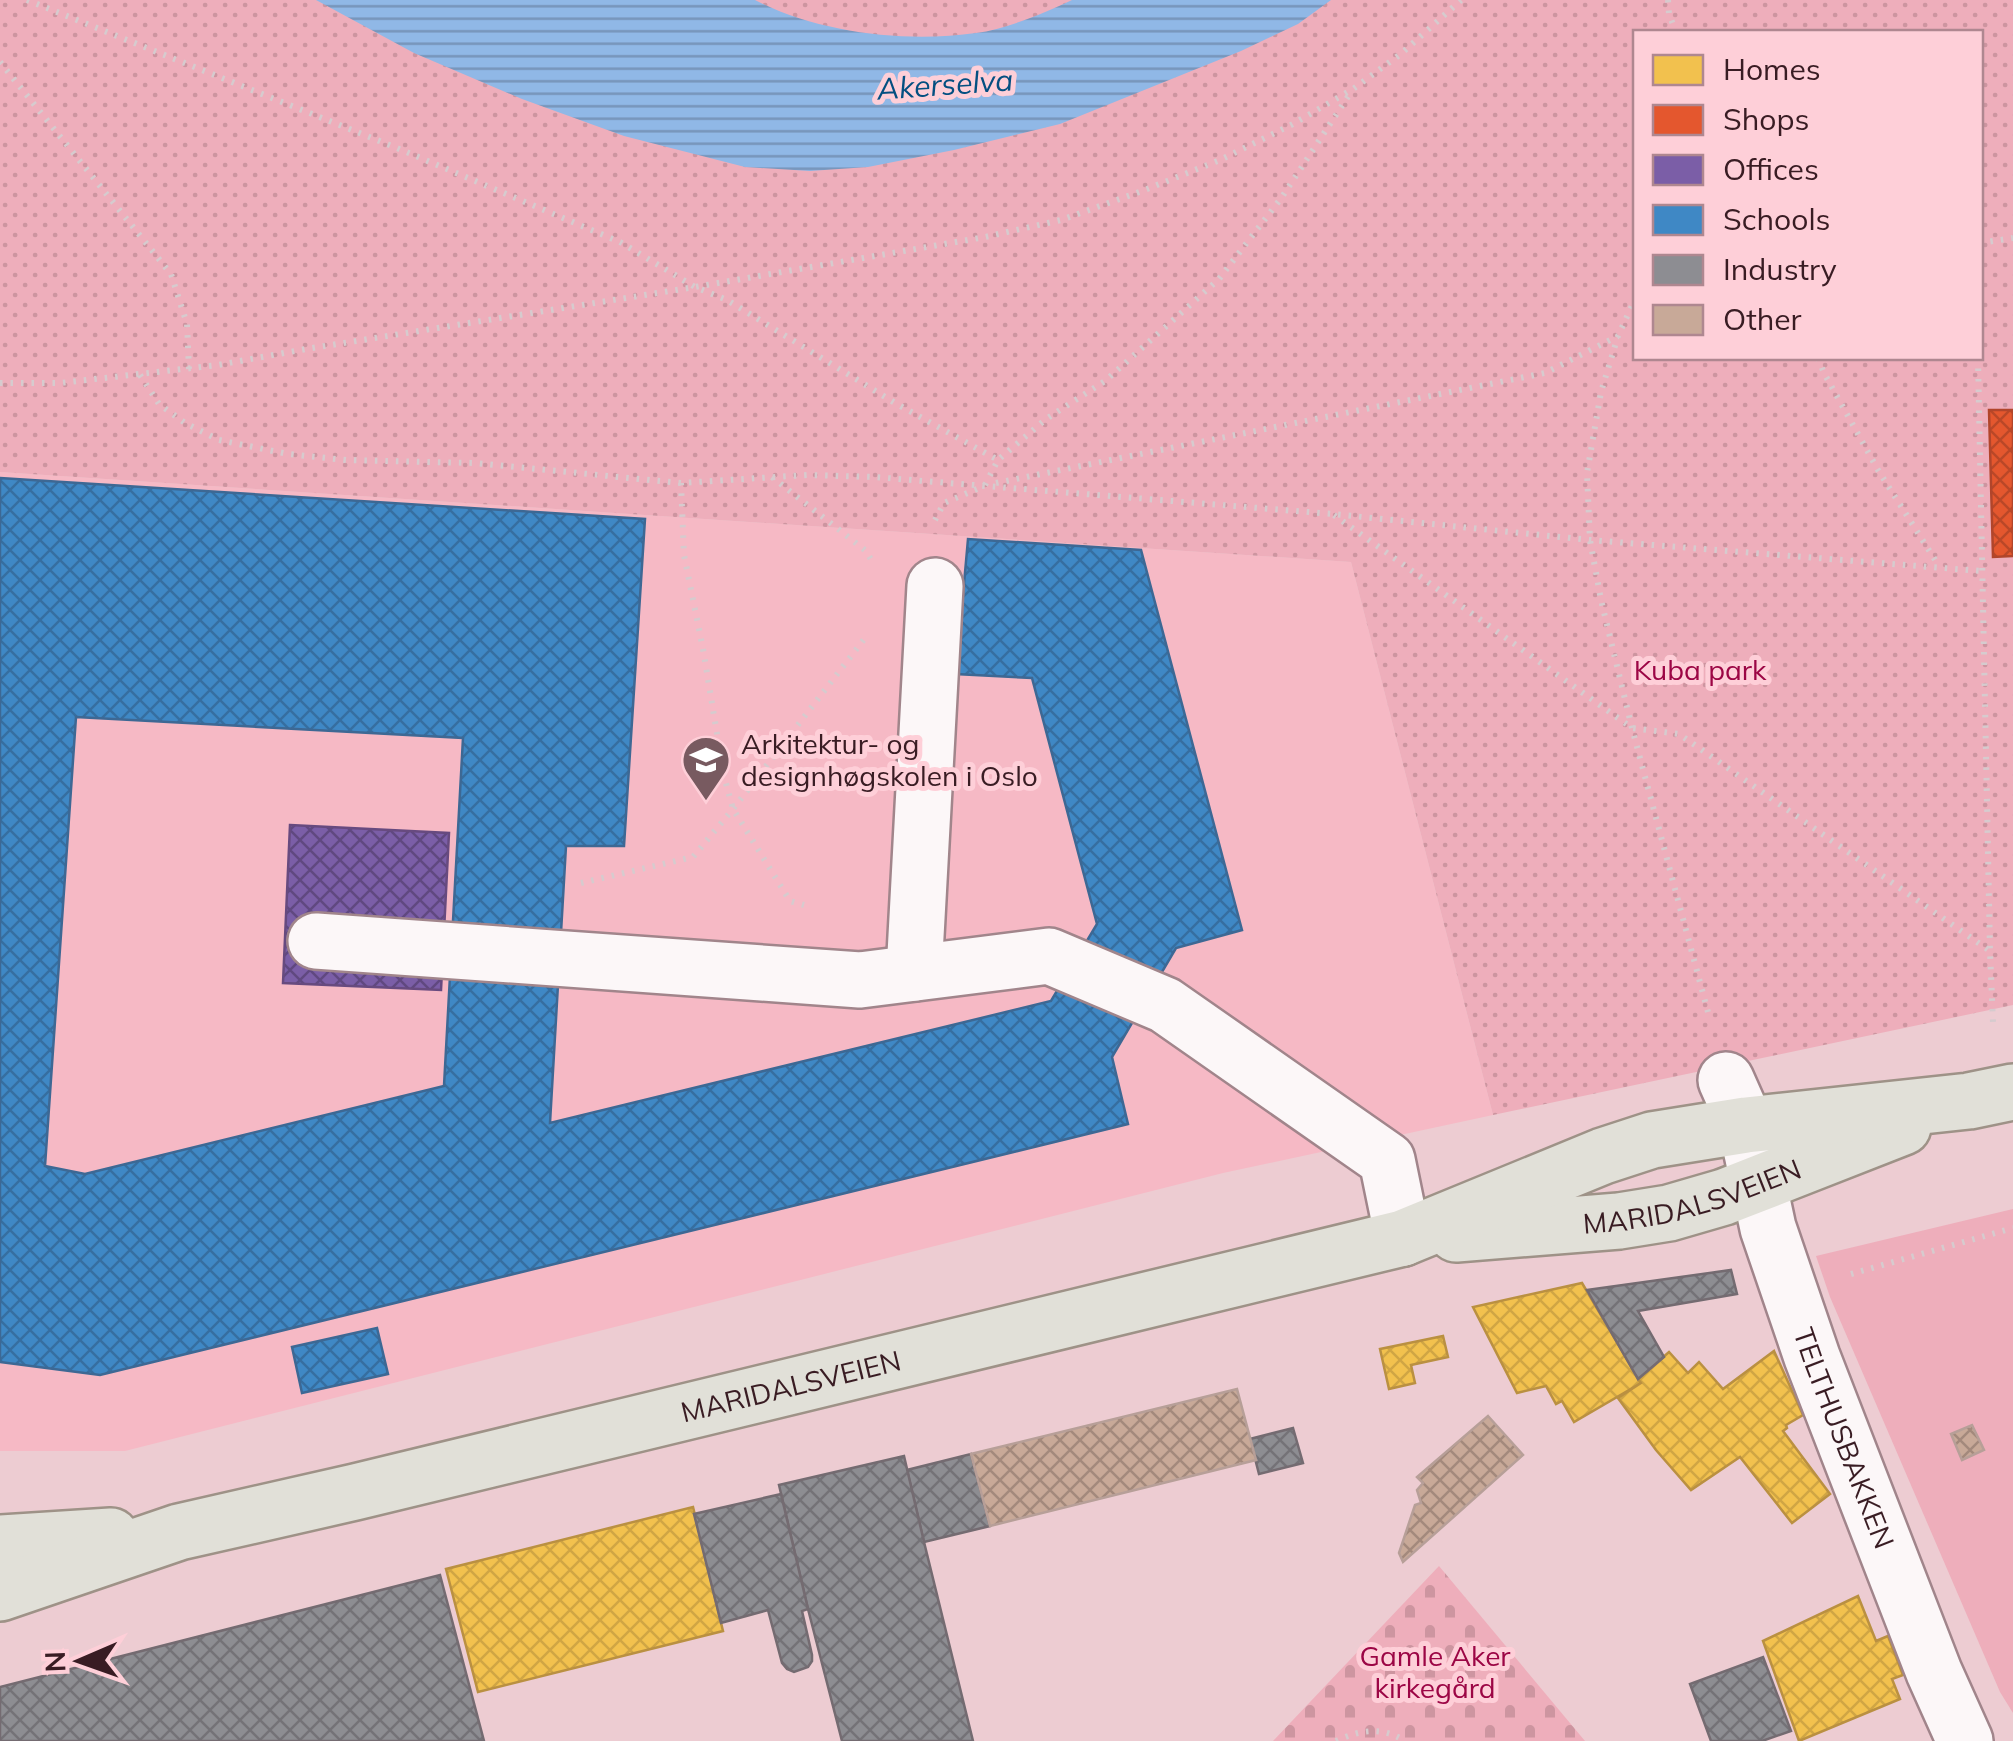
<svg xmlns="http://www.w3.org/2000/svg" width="2013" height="1741" viewBox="0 0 2013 1741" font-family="Mulish,sans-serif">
	<defs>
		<pattern id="cemetery-stones" width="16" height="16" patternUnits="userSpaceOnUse" patternTransform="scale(2.5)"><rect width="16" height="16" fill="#eeaebb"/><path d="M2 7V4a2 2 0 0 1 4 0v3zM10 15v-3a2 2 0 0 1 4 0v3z" fill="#cd95a0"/></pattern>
		<pattern id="park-dots" width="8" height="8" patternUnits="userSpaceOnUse" patternTransform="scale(2.5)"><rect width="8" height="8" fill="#eeaebb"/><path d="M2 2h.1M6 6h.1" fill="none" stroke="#cd95a0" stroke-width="1.8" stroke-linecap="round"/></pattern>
		<pattern id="water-rules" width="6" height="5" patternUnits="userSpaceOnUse" patternTransform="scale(2.5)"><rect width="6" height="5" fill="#90b8e6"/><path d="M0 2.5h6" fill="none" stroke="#7795ba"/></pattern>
		<pattern id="homes-cross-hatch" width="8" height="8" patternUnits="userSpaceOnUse" patternTransform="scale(2.5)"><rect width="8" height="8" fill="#f2c14e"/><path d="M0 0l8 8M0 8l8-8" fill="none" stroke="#d0a544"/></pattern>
		<pattern id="shops-cross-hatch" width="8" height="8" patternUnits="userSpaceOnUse" patternTransform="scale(2.5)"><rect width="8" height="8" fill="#e4572e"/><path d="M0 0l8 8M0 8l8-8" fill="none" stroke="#ba4727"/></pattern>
		<pattern id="offices-cross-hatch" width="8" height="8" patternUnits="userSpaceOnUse" patternTransform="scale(2.5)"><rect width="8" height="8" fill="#7b5ea7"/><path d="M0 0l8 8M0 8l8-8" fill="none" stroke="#604880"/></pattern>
		<pattern id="schools-cross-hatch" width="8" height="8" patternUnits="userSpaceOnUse" patternTransform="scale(2.5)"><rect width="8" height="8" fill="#3f88c5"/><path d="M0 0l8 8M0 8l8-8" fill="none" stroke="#366ea0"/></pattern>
		<pattern id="industry-cross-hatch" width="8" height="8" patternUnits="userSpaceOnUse" patternTransform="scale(2.5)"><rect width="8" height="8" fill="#8d8d92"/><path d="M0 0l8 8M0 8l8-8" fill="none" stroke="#747277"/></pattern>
		<pattern id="building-cross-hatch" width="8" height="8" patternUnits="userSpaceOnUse" patternTransform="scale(2.5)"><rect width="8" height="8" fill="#c8a998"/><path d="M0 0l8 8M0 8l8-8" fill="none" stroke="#a3897c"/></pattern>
	</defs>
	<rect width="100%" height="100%" fill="#edccd2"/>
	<polygon fill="#f6b9c5" points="0,472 1351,562 1493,1115 1223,1173 125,1451 0,1451"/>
	<polygon fill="#eeaebb" points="2013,1209 2013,1713 2000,1692 1830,1297 1816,1256"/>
	<polygon fill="url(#cemetery-stones)" points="1439,1566 1585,1741 1273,1741"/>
	<path fill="url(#park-dots)" fill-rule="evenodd" d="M0 0H2013V1005L1493 1115 1351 562 0 472ZM1636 32H1980V358H1636Z"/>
	<path fill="url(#water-rules)" d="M316 0H755C819 33 906 43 976 33 1007 29 1044 13 1072 0H1331L1298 24 1241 51 1060 124 954 150 868 167 810 171 745 167 624 136 522 99 414 53Z"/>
	<g fill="url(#homes-cross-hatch)" stroke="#ba9041" stroke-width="2.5">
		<polygon points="1582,1283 1641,1383 1574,1422 1562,1401 1556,1404 1546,1386 1517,1393 1473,1307"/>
		<polygon points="1443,1336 1448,1357 1411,1365 1415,1383 1389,1389 1380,1349"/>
		<polygon points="1774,1351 1803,1415 1786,1425 1787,1428 1783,1431 1830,1494 1792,1523 1740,1457 1691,1490 1656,1450 1618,1398 1641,1383 1638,1379 1669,1352 1688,1373 1699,1362 1723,1389"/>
		<polygon points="693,1507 723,1631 478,1692 446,1569"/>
		<polygon points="1858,1596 1876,1641 1888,1636 1903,1675 1892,1679 1900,1699 1799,1741 1763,1641"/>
	</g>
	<polygon fill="url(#shops-cross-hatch)" stroke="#b1452b" stroke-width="2.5" points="1989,410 2013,410 2013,556 1993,557"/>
	<polygon fill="url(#offices-cross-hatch)" stroke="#674a7f" stroke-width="2.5" points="290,825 449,833 441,990 283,983"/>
	<g fill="url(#schools-cross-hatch)" stroke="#3d6894" stroke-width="2.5" fill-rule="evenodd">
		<path d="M0 478 645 519 624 846H566L550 1123 1051 1001 1097 924 1032 678 956 674 968 539 1141 550 1242 930 1176 948 1112 1057 1128 1124 100 1375 0 1362ZM76 717 463 738 444 1086 85 1174 45 1166Z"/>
		<polygon points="377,1328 388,1374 302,1393 292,1347"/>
	</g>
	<g fill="url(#industry-cross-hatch)" stroke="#746b71" stroke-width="2.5">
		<polygon points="1731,1270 1737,1294 1638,1311 1664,1357 1638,1379 1587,1290"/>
		<polygon points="1293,1428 1303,1463 1259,1474 1250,1439"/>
		<polygon points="971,1454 990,1526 924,1542 907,1470"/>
		<polygon points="904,1456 924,1542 973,1741 842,1741 808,1609 779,1485"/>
		<polygon points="781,1494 808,1609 802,1611 812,1655 812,1661 808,1667 794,1672 787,1669 782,1663 768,1610 721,1623 694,1514"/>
		<polygon points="440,1575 484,1741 0,1741 0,1687"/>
		<polygon points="1763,1657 1791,1731 1762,1741 1711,1741 1690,1684"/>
	</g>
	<g fill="url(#building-cross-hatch)" stroke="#b79f98" stroke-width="2.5">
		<polygon points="1237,1389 1256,1460 990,1526 971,1454"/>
		<polygon points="1488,1416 1523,1455 1403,1562 1399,1553 1415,1505 1421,1503 1417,1490 1423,1483 1417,1477"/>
		<polygon points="1972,1425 1984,1450 1962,1460 1951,1434"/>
	</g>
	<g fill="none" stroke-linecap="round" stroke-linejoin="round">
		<g stroke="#a1858b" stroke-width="60">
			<g id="minor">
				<polyline points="316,941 860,980 1049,956 1165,1005 1387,1160 1403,1238"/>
				<polyline points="914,973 935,586"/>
				<path id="s1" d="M1726 1080 1746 1125 1768 1228 1812 1357 1934 1672 1965 1741"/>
			</g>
		</g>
		<g stroke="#9e9287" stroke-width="60">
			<g id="major">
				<path id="s2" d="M1456 1234 1619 1221 1669 1213 1724 1197 1903 1127"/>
				<polyline points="0,1543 111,1536"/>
				<path id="s3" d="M0 1593 179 1532 355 1492 1403 1238 1603 1156 1652 1140 1746 1125 1969 1101 2013 1092"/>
			</g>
		</g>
		<g stroke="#d6cbce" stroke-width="6" stroke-dasharray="2.5 8" stroke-linecap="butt">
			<polyline points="27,0 397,148 620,242 695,287 727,300 895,403 998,460"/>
			<polyline points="1668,0 1669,14 1676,32"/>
			<polyline points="0,62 171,274 187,324 189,369"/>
			<polyline points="1980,243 2013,238"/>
			<polyline points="1636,297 1618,336 1601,392 1587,473 1590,540 1601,600 1632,728 1709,1016"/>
			<polyline points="1818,358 1824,373 1878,470 1939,566"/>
			<polyline points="1978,358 1990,951 1993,1022"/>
			<polyline points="140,375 159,404 185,423 219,440 288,454 346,460 475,463 681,483 807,475 874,477 1333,514 1590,540 1981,571"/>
			<polyline points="0,383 60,383 218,365 306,349 695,287 985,237 1061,220 1142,191 1220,160 1291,125 1353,89 1402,53 1461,0"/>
			<polyline points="772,477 866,551 872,561"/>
			<polyline points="681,483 684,555 703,649 724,776 733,809 790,901 804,905"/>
			<polyline points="996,483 1545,373 1618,336"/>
			<polyline points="985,485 998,460 1046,419 1105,381 1219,279 1282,197 1351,92"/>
			<polyline points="1334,515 1632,728 1679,734 1990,951"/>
			<polyline points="935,520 944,503 984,486"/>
			<polyline points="581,883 693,857 733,809 865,638"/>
			<polyline points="1851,1274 2013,1228"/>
			<path d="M1336 1741C1360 1730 1381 1726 1405 1741"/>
		</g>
		<use href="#minor" stroke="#fcf7f8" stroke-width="55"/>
		<use href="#major" stroke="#e1e0d8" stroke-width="55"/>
	</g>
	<defs>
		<g id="university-pin" transform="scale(2.5)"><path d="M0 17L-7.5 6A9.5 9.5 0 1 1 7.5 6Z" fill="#785a60" stroke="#fecfd8"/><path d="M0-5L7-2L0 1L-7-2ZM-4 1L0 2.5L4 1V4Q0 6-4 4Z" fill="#fff"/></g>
	</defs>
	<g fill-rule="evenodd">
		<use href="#university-pin" x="706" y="760"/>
	</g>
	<g text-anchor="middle" stroke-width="10" stroke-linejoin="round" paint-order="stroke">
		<g font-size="28" fill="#9c0645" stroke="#fecfd8">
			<text x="1700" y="680">Kuba park</text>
			<text x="1435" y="1666">Gamle Aker<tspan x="1435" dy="32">kirkegård</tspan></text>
		</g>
		<g font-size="28" fill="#391c23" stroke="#fecfd8" text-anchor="start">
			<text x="741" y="754">Arkitektur- og<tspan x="741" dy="32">designhøgskolen i Oslo</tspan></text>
		</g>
		<g font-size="28" fill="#391c23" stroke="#fecfd8">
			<text dy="10" stroke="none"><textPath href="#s2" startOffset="240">MARIDALSVEIEN</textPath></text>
			<text dy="10" stroke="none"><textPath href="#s3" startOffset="818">MARIDALSVEIEN</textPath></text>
			<text dy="10" stroke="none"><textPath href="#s1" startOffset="378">TELTHUSBAKKEN</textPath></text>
		</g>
		<g font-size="30" font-style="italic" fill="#044f81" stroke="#fecfd8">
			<text transform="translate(945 85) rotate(-4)" y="10">Akerselva</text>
		</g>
	</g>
	<rect x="1633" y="30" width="350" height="330" fill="#fecfd8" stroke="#af8790" stroke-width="2.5"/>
	<rect x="1653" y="55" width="50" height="30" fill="#f2c14e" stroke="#af8790" stroke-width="2.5"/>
	<text x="1723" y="80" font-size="30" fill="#391c23">Homes</text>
	<rect x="1653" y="105" width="50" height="30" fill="#e4572e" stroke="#af8790" stroke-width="2.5"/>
	<text x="1723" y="130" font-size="30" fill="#391c23">Shops</text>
	<rect x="1653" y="155" width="50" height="30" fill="#7b5ea7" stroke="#af8790" stroke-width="2.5"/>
	<text x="1723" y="180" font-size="30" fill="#391c23">Offices</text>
	<rect x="1653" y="205" width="50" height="30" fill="#3f88c5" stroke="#af8790" stroke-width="2.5"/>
	<text x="1723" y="230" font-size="30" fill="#391c23">Schools</text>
	<rect x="1653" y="255" width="50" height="30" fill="#8d8d92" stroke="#af8790" stroke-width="2.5"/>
	<text x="1723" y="280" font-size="30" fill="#391c23">Industry</text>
	<rect x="1653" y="305" width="50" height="30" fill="#c8a998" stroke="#af8790" stroke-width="2.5"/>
	<text x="1723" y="330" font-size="30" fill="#391c23">Other</text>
	<g transform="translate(80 1661) rotate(268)" stroke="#fecfd8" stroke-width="8" paint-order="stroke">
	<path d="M0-8L18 38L0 25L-18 38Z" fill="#391c23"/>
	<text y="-15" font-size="28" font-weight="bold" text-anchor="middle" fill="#391c23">N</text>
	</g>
</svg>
